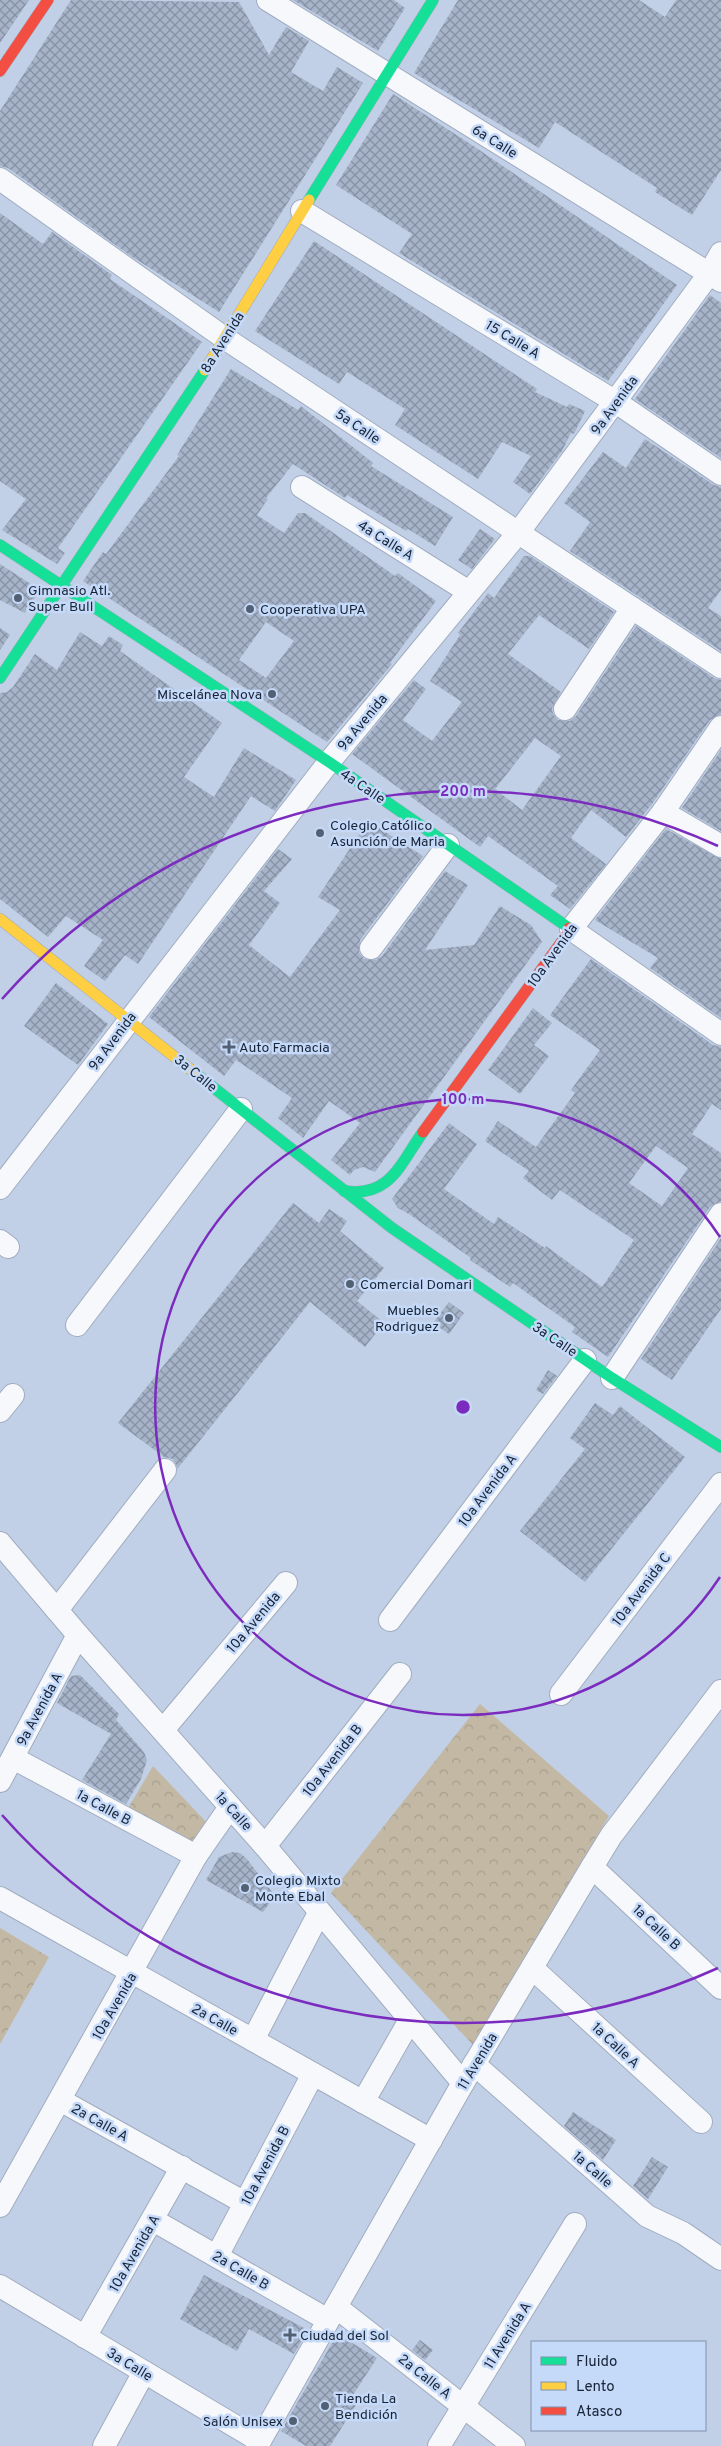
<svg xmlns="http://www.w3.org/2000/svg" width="721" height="2446" viewBox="0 0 721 2446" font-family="Overpass,sans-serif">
	<defs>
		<pattern id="park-crowns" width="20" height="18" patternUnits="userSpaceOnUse" patternTransform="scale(1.25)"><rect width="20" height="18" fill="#c3b8a3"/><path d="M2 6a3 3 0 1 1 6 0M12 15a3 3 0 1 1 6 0" fill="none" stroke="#a79e8d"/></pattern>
		<pattern id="building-cross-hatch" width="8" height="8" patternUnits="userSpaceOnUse" patternTransform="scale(1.25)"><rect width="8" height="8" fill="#a6b3c9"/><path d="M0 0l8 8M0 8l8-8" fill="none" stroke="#8691a4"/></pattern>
	</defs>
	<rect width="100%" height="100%" fill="#c1d0e6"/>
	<g fill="url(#park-crowns)">
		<polygon points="480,1704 609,1816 473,2045 331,1893"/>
		<polygon points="153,1766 211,1827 195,1853 124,1815"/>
		<polygon points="0,1928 49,1957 0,2044"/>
	</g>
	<g fill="url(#building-cross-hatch)" fill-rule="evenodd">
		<polygon points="0,0 29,0 0,43"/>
		<polygon points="71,0 239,2 269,55 286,27 309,41 291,72 323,91 337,67 363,83 219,312 131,256 8,168 0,166 0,111"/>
		<polygon points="293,0 394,0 405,8 378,51"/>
		<polygon points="458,0 639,0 665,17 676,0 721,0 721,170 692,215 655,192 657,188 555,122 539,148 414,73"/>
		<polygon points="393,94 472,145 677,285 608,381 399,253 412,234 336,185"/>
		<polygon points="0,213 43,244 52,232 112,275 110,279 202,342 58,548 65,553 57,564 2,530 26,499 0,481"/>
		<polygon points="314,241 537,389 535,392 567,407 569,404 585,411 574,434 571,433 562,451 530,494 513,482 531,456 502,442 478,479 395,425 405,409 347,372 339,384 255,331"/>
		<polygon points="710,295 721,303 721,458 635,399"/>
		<path d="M231 369 298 410 301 406 373 463 371 466 453 517 435 546 408 529 406 531 347 495 345 498 293 464 266 498 268 499 257 515 284 533 298 513H305L395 576 398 573 436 601 390 663 392 664 327 742 83 581 103 552 106 554 179 456 177 455ZM266 622 294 641 266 678 239 660Z"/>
		<polygon points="645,439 714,485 721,487 721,590 708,608 721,616 721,651 570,551 590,522 564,503 603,452 626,468"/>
		<polygon points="480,529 495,539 472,569 458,560"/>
		<path d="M524 556H530L614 612 589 649 539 615 508 654 561 692 552 708 553 714 558 720 570 721 576 716 636 626 714 678 721 680V714L710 720 652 804 626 837 591 810 571 838 606 864 570 909 550 895 558 886 488 836 480 847 352 754 414 680 426 689 403 720 432 741 462 702 430 681 460 635 458 633 488 593 494 598ZM535 738 561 756 522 810 495 789Z"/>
		<polygon points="0,564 40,590 25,613 0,600"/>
		<polygon points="0,628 10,635 0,650"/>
		<polygon points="80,632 102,646 109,636 123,645 120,651 222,723 184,777 214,797 244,748 296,780 275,811 251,796 138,964 125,955 105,981 84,966 103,940 66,916 48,937 0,899 0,693 7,692 13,687 35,654 57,670"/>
		<polygon points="721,750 721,831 682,808"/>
		<polygon points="368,821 423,856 360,940 359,953 364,959 376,960 382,956 445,871 468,885 425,950 474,945 500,906 531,925 542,942 375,1172 363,1167 354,1170 350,1175 331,1160 360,1123 329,1101 303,1138 278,1118 292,1098 236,1060 224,1076 149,1017 278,849 292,859 264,891 280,903 249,945 290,977 340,910 318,897"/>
		<polygon points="666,829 721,859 721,1018 650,968 658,958 595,920"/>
		<path d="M591 959 713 1045 721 1047V1110L712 1104 692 1134 721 1153V1201L710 1207 608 1357 572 1332 575 1327 513 1283 510 1287 470 1260 471 1258 409 1214 398 1208 392 1199 449 1123 477 1144 444 1189 494 1224 498 1217 545 1248 546 1246 602 1287 634 1240 560 1190 552 1200 523 1178 529 1171 485 1141 498 1121 536 1147 575 1093 571 1090 600 1050 550 1015ZM656 1146 688 1168 662 1206 629 1183Z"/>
		<polygon points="56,983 108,1024 78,1065 24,1026"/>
		<polygon points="533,1008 552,1023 534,1045 549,1056 520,1094 488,1070"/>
		<polygon points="293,1203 319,1223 329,1209 347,1221 340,1231 384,1268 357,1301 384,1323 365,1347 310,1302 178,1468 173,1459 164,1457 118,1423"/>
		<polygon points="721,1238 721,1309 672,1380 641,1359"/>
		<polygon points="449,1302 464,1313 449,1334 433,1323"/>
		<polygon points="548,1370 557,1376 543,1394 536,1390"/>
		<polygon points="595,1403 613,1415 620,1406 685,1457 585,1582 520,1531 585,1449 570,1438"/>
		<polygon points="80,1675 119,1714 116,1720 144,1752 147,1760 141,1779 126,1804 82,1780 111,1734 57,1703 71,1676"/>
		<polygon points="232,1852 240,1853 247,1859 275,1896 263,1912 206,1880 219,1857"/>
		<polygon points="573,2112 616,2140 603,2160 564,2126"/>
		<polygon points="652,2157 668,2167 648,2199 633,2186"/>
		<polygon points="204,2275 304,2328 305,2335 294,2354 249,2329 237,2351 180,2319"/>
		<polygon points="344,2338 377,2358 353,2395 360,2399 330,2446 306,2446 281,2431 332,2343"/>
		<polygon points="420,2340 433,2350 425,2360 412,2350"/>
	</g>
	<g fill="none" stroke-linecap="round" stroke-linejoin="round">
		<g stroke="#a0acc0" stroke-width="24">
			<g id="street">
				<polyline points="268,0 721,281"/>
				<polyline points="0,179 226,339 721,667"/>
				<polyline points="302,211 616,402 721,474"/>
				<polyline points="302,487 469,592"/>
				<polyline points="565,709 632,608"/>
				<polyline points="721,727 663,812 571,929 721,1034"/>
				<polyline points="663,812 721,846"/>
				<polyline points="371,948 448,845"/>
				<polyline points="0,1188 329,762 518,533 709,274 721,253"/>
				<polyline points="0,1241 8,1247"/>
				<polyline points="77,1325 241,1109"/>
				<polyline points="612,1378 721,1214"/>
				<polyline points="0,1411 13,1395"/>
				<polyline points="0,1543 78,1635 265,1846 463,2083"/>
				<polyline points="57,1610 165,1470"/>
				<polyline points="390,1620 585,1360"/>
				<polyline points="561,1694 721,1484"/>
				<polyline points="163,1730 286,1583"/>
				<polyline points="13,1758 196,1856"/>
				<polyline points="0,1781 78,1635"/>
				<polyline points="265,1846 400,1674"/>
				<polyline points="592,1867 721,1988"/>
				<polyline points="0,1898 431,2140"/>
				<polyline points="532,1968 701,2122"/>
				<polyline points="253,2040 319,1913"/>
				<polyline points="474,2064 647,2216 683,2233 721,2259"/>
				<polyline points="60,2100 245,2203"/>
				<polyline points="363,2102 410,2020"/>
				<polyline points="0,2206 196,1856 230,1807"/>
				<polyline points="153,2220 328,2320"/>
				<polyline points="217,2256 313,2074"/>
				<polyline points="0,2286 260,2441"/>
				<polyline points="336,2307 514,2446"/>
				<polyline points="85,2337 182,2167"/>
				<polyline points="104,2446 144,2372"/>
				<polyline points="257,2446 463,2083 592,1867 611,1836 721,1691"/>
				<polyline points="439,2446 575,2224"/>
			</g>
		</g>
		<g stroke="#a0acc0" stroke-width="12">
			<g id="fast">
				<polyline points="309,200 433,0"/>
				<polyline points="0,545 329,762 569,928"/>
				<polyline points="0,678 205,370"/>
				<polyline points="195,1073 392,1228 612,1378 721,1447"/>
				<path d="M344 1191C390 1198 400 1164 423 1132"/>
			</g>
		</g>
		<g stroke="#a0acc0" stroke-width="12">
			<g id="slow">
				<polyline points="205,370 309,200"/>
				<polyline points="0,919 195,1073"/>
			</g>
		</g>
		<g stroke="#a0acc0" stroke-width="12">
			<g id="jam">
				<polyline points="0,71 48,0"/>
				<polyline points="423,1132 571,929 569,928"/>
			</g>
		</g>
		<use href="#street" stroke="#f6f8fb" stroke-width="22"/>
		<use href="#fast" stroke="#16e098" stroke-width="11"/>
		<use href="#slow" stroke="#ffcf43" stroke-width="11"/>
		<use href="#jam" stroke="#f24e42" stroke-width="11"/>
	</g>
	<g fill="none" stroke="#7b2cbf" stroke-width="2.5">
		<path d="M720 1577A308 308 0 1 1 720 1237"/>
		<path d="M718 1968A616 616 0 0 1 2 1815M2 999A616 616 0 0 1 718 846"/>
	</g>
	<g fill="#536074" stroke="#c5d9f8" stroke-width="2">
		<circle cx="18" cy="598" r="5"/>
		<circle cx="250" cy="609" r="5"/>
		<circle cx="272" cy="694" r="5"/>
		<circle cx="320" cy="833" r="5"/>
		<path d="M226.5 1039.5h5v5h5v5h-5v5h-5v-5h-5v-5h5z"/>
		<circle cx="350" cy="1284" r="5"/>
		<circle cx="449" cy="1318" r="5"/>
		<circle cx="245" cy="1888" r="5"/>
		<path d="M287.5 2327.5h5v5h5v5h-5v5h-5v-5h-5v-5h5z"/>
		<circle cx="325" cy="2406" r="5"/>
		<circle cx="293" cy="2421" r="5"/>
	</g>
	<g text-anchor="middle" stroke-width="5" stroke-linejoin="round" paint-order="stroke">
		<g font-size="14" fill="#182437" stroke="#c5d9f8">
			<text transform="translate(495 141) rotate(32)" y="5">6a Calle</text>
			<text transform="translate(513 339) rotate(31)" y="5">15 Calle A</text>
			<text transform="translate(222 342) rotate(-58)" y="5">8a Avenida</text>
			<text transform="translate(614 405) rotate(-54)" y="5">9a Avenida</text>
			<text transform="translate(358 426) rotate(34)" y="5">5a Calle</text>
			<text transform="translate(386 540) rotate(32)" y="5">4a Calle A</text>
			<text transform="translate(362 722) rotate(-50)" y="5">9a Avenida</text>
			<text transform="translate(363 786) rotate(34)" y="5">4a Calle</text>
			<text transform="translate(552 955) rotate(-54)" y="5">10a Avenida</text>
			<text transform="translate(112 1041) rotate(-53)" y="5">9a Avenida</text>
			<text transform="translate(196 1073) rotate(39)" y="5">3a Calle</text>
			<text transform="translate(555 1339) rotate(34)" y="5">3a Calle</text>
			<text transform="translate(487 1490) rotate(-53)" y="5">10a Avenida A</text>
			<text transform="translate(641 1589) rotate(-53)" y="5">10a Avenida C</text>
			<text transform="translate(253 1622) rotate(-50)" y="5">10a Avenida</text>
			<text transform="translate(39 1709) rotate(-62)" y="5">9a Avenida A</text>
			<text transform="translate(332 1760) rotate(-52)" y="5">10a Avenida B</text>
			<text transform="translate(104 1807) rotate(28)" y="5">1a Calle B</text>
			<text transform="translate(234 1811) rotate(48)" y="5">1a Calle</text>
			<text transform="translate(657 1927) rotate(43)" y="5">1a Calle B</text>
			<text transform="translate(114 2006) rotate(-60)" y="5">10a Avenida</text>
			<text transform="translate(215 2019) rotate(29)" y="5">2a Calle</text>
			<text transform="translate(616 2045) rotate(43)" y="5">1a Calle A</text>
			<text transform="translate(477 2061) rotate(-59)" y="5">11 Avenida</text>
			<text transform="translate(100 2122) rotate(29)" y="5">2a Calle A</text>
			<text transform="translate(265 2165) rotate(-62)" y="5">10a Avenida B</text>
			<text transform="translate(593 2169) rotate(41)" y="5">1a Calle</text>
			<text transform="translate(134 2253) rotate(-60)" y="5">10a Avenida A</text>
			<text transform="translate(241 2270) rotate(30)" y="5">2a Calle B</text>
			<text transform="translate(507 2335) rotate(-58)" y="5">11 Avenida A</text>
			<text transform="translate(130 2364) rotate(31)" y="5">3a Calle</text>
			<text transform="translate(425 2376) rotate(38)" y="5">2a Calle A</text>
		</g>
		<g font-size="14" fill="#182437" stroke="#c5d9f8" text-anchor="start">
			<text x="28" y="595">Gimnasio Atl.<tspan x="28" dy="16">Super Bull</tspan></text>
			<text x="260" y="614">Cooperativa UPA</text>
			<text x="262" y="699" text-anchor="end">Miscelánea Nova</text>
			<text x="330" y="830">Colegio Católico<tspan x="330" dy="16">Asunción de Maria</tspan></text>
			<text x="239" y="1052">Auto Farmacia</text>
			<text x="360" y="1289">Comercial Domari</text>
			<text x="439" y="1315" text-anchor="end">Muebles<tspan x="439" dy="16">Rodriguez</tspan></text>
			<text x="255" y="1885">Colegio Mixto<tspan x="255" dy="16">Monte Ebal</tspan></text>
			<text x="300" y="2340">Ciudad del Sol</text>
			<text x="335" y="2403">Tienda La<tspan x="335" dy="16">Bendición</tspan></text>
			<text x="283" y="2426" text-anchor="end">Salón Unisex</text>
		</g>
	</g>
	<circle cx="463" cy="1407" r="8" fill="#7b2cbf" stroke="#c5d9f8" stroke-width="2.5"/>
	<g font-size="15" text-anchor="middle" font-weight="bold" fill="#7b2cbf" stroke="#c5d9f8" stroke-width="5" stroke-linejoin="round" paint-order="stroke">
		<text x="463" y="796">200 m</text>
		<text x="463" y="1104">100 m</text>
	</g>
	<rect x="531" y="2341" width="175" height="90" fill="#c5d9f8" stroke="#8091ab"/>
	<rect x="541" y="2357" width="25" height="8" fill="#16e098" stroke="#8091ab"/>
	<text x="576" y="2366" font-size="15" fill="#182437">Fluido</text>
	<rect x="541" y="2382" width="25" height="8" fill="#ffcf43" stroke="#8091ab"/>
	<text x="576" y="2391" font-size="15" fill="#182437">Lento</text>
	<rect x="541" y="2407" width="25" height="8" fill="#f24e42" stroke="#8091ab"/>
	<text x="576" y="2416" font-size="15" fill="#182437">Atasco</text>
</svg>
